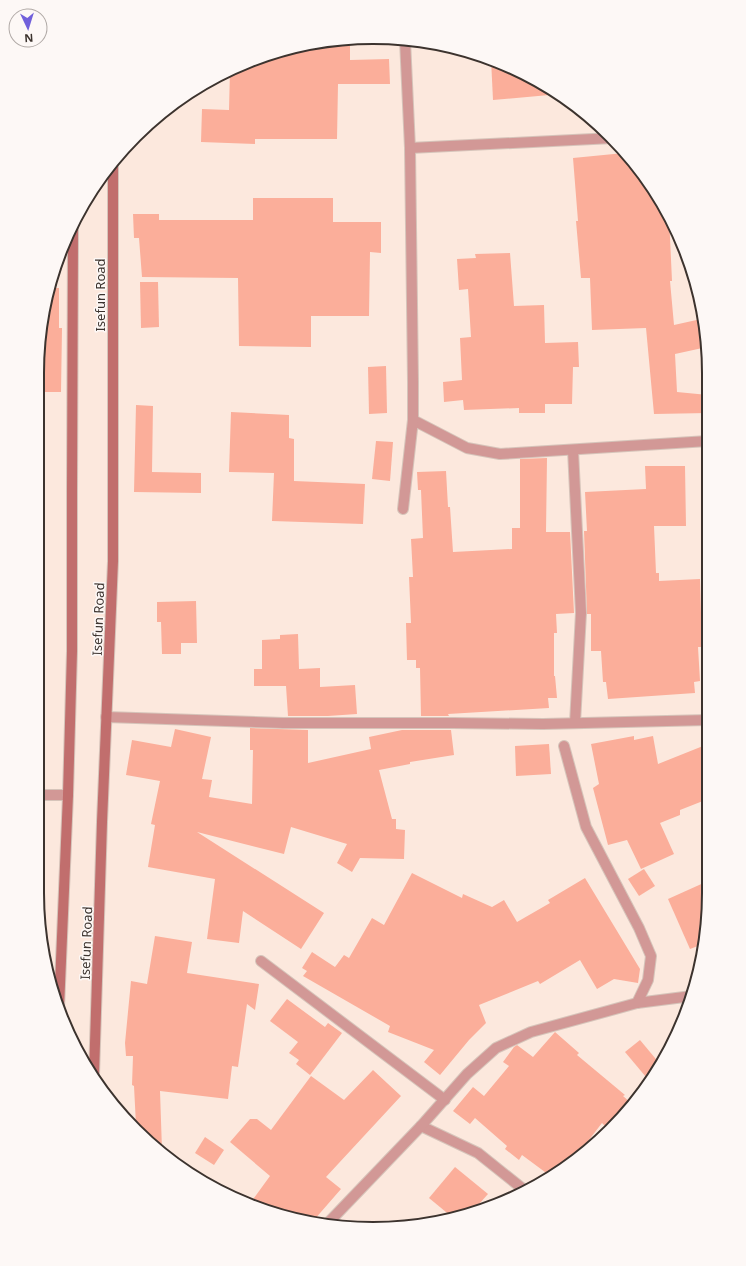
<svg xmlns="http://www.w3.org/2000/svg" width="746" height="1266" viewBox="0 0 746 1266" font-family="'Noto Sans',sans-serif">
	<rect width="100%" height="100%" fill="#fce8dd"/>
	<g fill="#fbae9a">
		<polygon points="350,39 350,60 389,59 390,84 338,84 337,139 255,139 255,144 201,142 202,109 229,110 230,70 244,63 307,44"/>
		<polygon points="491,59 501,62 560,94 493,100"/>
		<polygon points="624,153 664,205 669,216 672,281 670,281 674,325 701,319 707,347 675,354 677,392 708,395 708,413 654,414 646,328 592,330 590,278 581,278 576,221 578,221 573,158"/>
		<polygon points="253,198 333,198 333,222 381,222 381,253 370,252 369,316 311,316 311,347 239,346 238,278 142,277 139,238 134,238 133,214 159,214 159,220 253,220"/>
		<polygon points="510,253 514,306 544,305 545,343 578,342 579,367 573,367 572,404 545,404 545,413 519,413 519,408 464,410 463,400 444,402 443,382 462,380 460,338 471,337 468,289 459,290 457,259 476,258 475,254"/>
		<polygon points="140,282 158,282 159,327 141,328"/>
		<polygon points="50,288 59,288 59,328 62,328 61,392 39,392 40,341"/>
		<polygon points="386,366 387,413 369,414 368,367"/>
		<polygon points="136,405 153,406 152,472 201,473 201,493 134,492"/>
		<polygon points="231,412 289,415 289,438 294,439 294,481 365,484 363,524 272,521 274,473 229,472"/>
		<polygon points="376,441 393,442 390,481 372,479"/>
		<polygon points="547,458 546,532 570,532 574,613 556,614 557,633 554,633 554,676 555,676 557,698 548,698 549,708 448,714 449,716 421,716 420,668 416,668 416,660 407,660 406,623 411,623 409,577 413,577 411,539 423,538 421,490 418,490 417,472 446,471 448,507 450,507 453,552 512,549 512,528 520,528 520,459"/>
		<polygon points="645,466 685,466 686,526 654,526 656,573 659,573 659,581 700,579 702,647 698,647 700,681 694,682 695,693 608,699 606,682 603,682 601,651 591,651 591,614 587,614 584,531 587,531 585,492 646,489"/>
		<polygon points="196,601 197,643 181,643 181,654 162,654 161,622 157,622 157,602"/>
		<polygon points="298,634 299,669 320,668 320,687 355,685 357,714 328,716 288,716 286,686 254,686 254,669 262,669 262,640 280,639 280,635"/>
		<polygon points="250,728 308,730 308,763 371,749 369,737 402,730 451,730 454,755 410,762 410,764 379,770 392,819 396,819 396,829 405,830 404,859 360,858 352,872 337,863 347,844 291,827 284,854 197,832 324,913 301,949 243,911 239,943 207,939 215,879 148,867 155,825 151,824 160,781 126,775 132,740 171,747 175,729 211,737 202,779 212,780 209,797 252,804 253,750 250,750"/>
		<polygon points="634,736 634,740 653,736 658,764 708,744 708,799 680,810 680,815 660,823 674,854 641,869 627,840 608,845 593,788 599,784 591,744"/>
		<polygon points="549,744 551,774 516,776 515,746"/>
		<polygon points="644,869 655,886 639,896 628,879"/>
		<polygon points="412,873 462,898 463,894 492,907 504,900 517,922 550,903 548,900 585,878 640,969 638,983 614,979 597,989 580,960 540,984 538,981 479,1005 486,1023 469,1040 440,1075 424,1062 434,1050 388,1032 390,1026 303,976 307,971 302,968 312,952 335,967 344,955 349,958 372,918 384,925"/>
		<polygon points="708,881 708,915 703,944 690,949 668,899"/>
		<polygon points="155,936 192,942 187,973 259,984 255,1010 247,1004 238,1067 232,1066 228,1099 160,1091 162,1150 136,1125 134,1086 132,1085 133,1056 126,1056 125,1043 131,981 147,984"/>
		<polygon points="287,999 325,1027 328,1023 342,1033 310,1075 296,1064 299,1060 289,1053 298,1042 270,1021"/>
		<polygon points="555,1032 579,1053 577,1055 625,1095 623,1096 631,1103 607,1128 602,1123 571,1163 549,1175 522,1155 519,1160 505,1149 507,1146 475,1118 470,1124 453,1111 473,1087 484,1096 509,1066 503,1062 514,1047 517,1045 533,1057"/>
		<polygon points="640,1040 660,1064 646,1077 625,1052"/>
		<polygon points="373,1070 401,1096 326,1177 341,1189 314,1220 286,1217 251,1202 270,1176 230,1142 250,1119 257,1119 271,1130 311,1076 344,1100"/>
		<polygon points="205,1137 224,1150 214,1165 195,1153"/>
		<polygon points="455,1167 488,1194 471,1213 452,1217 429,1198"/>
	</g>
	<g fill="none" stroke-linecap="round" stroke-linejoin="round">
		<g stroke="#d6c4ba" stroke-width="12">
			<g id="street">
				<polyline points="410,148 613,138"/>
				<polyline points="413,420 467,448 500,454 708,441"/>
				<polyline points="573,450 581,613 575,723"/>
				<polyline points="403,509 413,420 413,382 410,148 405,40"/>
				<polyline points="106,717 283,723 453,723 543,724 708,720"/>
				<polyline points="564,746 586,827 639,928 651,956 648,980 637,1003"/>
				<polyline points="37,795 68,795"/>
				<polyline points="261,961 445,1100"/>
				<polyline points="421,1126 478,1153 523,1189"/>
				<polyline points="329,1222 421,1126 467,1074 496,1048 531,1032 637,1003 692,996"/>
			</g>
		</g>
		<g stroke="#d6c4ba" stroke-width="12">
			<g id="secondary">
				<polyline points="59,1008 68,795 72,651 72,492 73,228"/>
				<polyline points="94,1075 102,822 113,561 113,163"/>
			</g>
		</g>
		<use href="#street" stroke="#d29896" stroke-width="10"/>
		<use href="#secondary" stroke="#c16e6d" stroke-width="10"/>
	</g>
	<g text-anchor="middle" stroke-width="3" stroke-linejoin="round" paint-order="stroke">
		<g font-size="13" fill="#3c332e" stroke="#fdf8f6">
			<text transform="translate(100 295) rotate(-90)" y="5">Isefun Road</text>
			<text transform="translate(98 619) rotate(-88)" y="5">Isefun Road</text>
			<text transform="translate(86 943) rotate(-88)" y="5">Isefun Road</text>
		</g>
	</g>
	<path d="M0 0H746V1266H0ZM373 44H373A329 329 0 0 1 702 373V893A329 329 0 0 1 373 1222H373A329 329 0 0 1 44 893V373A329 329 0 0 1 373 44Z" fill="#fdf8f6" fill-rule="evenodd"/>
	<path fill="none" stroke="#3c332e" stroke-width="2" d="M373 44H373A329 329 0 0 1 702 373V893A329 329 0 0 1 373 1222H373A329 329 0 0 1 44 893V373A329 329 0 0 1 373 44Z"/>
	<g transform="translate(28 28) rotate(176)"><circle r="19" fill="#fdf8f6" stroke="#b0a9a6"/>
	<path d="M0-3L7 15L0 10L-7 15Z" fill="#7160db"/>
	<text y="-6" font-size="11" font-weight="bold" text-anchor="middle" fill="#3c332e">N</text>
	</g>
</svg>
